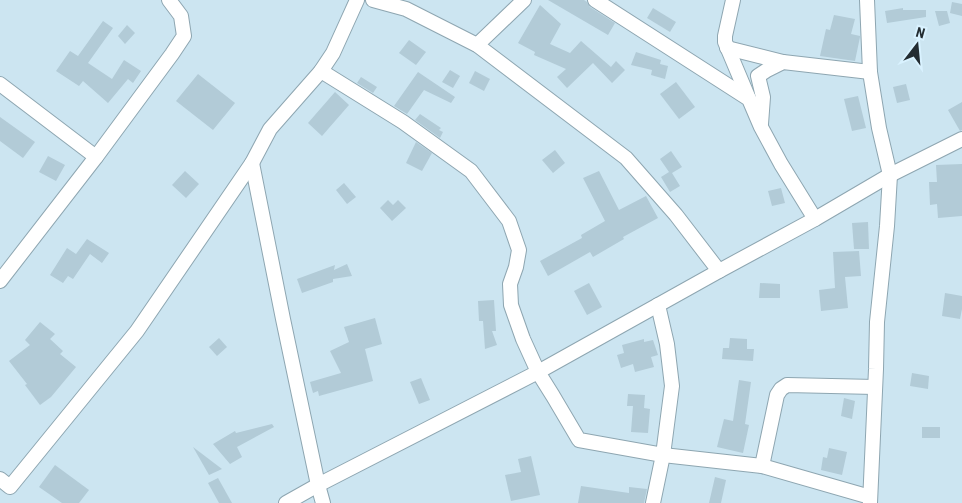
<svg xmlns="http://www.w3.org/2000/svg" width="962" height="503" viewBox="0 0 962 503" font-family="'Roboto Condensed',sans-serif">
	<rect width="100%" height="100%" fill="#cce5f1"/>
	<g fill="#b2cbd7">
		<polygon points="548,0 584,0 587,2 590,7 615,23 608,35"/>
		<polygon points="952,2 962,4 962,16 950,13"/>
		<polygon points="540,5 561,24 550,44 570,53 581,41 611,67 616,61 625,70 612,83 593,63 567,88 557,77 566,69 534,55 535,52 518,43"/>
		<polygon points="653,8 676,22 670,32 647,18"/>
		<polygon points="903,8 903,10 926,10 926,17 887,23 885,11"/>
		<polygon points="935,11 947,11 950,23 939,26"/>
		<polygon points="834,15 855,19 851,34 860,36 860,37 855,61 820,56 826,29 830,30"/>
		<polygon points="103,21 113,28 88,63 112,79 124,60 141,71 133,83 128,79 108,103 83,81 79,86 56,71 70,51 78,56"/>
		<polygon points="127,25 135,33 125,44 118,36"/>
		<polygon points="409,40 426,52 416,65 399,53"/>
		<polygon points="636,52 661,60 660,64 668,66 665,79 651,75 652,70 631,65"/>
		<polygon points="450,70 460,76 453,88 442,82"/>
		<polygon points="475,71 490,79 484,91 469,83"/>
		<polygon points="418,72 455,97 451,103 424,90 407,114 394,106"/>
		<polygon points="198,74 235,103 213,130 176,101"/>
		<polygon points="361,77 377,87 373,93 357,83"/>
		<polygon points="676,82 695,107 679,119 660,94"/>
		<polygon points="906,84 910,100 897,103 893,87"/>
		<polygon points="335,92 349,105 322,136 308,123"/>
		<polygon points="858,96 866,128 852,131 844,99"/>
		<polygon points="962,102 962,130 960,131 948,110"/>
		<polygon points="420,114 441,128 439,130 443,132 440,138 415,120"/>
		<polygon points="0,117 35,142 23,158 0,141"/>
		<polygon points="416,142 432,153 422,171 406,163"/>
		<polygon points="555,150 565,163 553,173 542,160"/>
		<polygon points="671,151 682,167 672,173 680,186 670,192 661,177 669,172 660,159"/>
		<polygon points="48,156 65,165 56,181 39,172"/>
		<polygon points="962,164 962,216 938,218 937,204 930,205 929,182 937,182 936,165"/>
		<polygon points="185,171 199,184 186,198 172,185"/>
		<polygon points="599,171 619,210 646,196 658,218 623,237 624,239 593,257 590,252 548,276 540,261 582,238 581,235 605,221 583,178"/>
		<polygon points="344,183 356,197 347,204 336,190"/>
		<polygon points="781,188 785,203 772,206 768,191"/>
		<polygon points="388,200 393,205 398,200 406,208 392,221 380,208"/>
		<polygon points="868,222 869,249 854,249 852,223"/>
		<polygon points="87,239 109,253 102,263 90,254 73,279 68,276 63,283 50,275 67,248 76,254"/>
		<polygon points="859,251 861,276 845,277 848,308 821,311 819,290 835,288 833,252"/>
		<polygon points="347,264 352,276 333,279 333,282 302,293 297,279 335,265 334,270"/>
		<polygon points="589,283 602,307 587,315 574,291"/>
		<polygon points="760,283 780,284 780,298 759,298"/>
		<polygon points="945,293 962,296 962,309 960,319 942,316"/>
		<polygon points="494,300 496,331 492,331 497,345 485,349 483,321 479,321 478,301"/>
		<polygon points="375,318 382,344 365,349 373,381 319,396 318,391 313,393 310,382 341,373 330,351 349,342 344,327"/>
		<polygon points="40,322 55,334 50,339 63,351 60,354 76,367 51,397 40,405 25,385 27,384 9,361 30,345 25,340"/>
		<polygon points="219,338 227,347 217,356 209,347"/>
		<polygon points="730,338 747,339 747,349 754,349 753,361 722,359 723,348 729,348"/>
		<polygon points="644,339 644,342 653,340 658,355 651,357 654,367 635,372 633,364 621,368 617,355 624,353 622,345"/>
		<polygon points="912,373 929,376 928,389 910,386"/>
		<polygon points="421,378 430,400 419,404 410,382"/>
		<polygon points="739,380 751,382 745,424 749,425 743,453 717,447 724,419 733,421"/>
		<polygon points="628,394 645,395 644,408 650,409 648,433 631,432 633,406 627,406"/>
		<polygon points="844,398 855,401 852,419 841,416"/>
		<polygon points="272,424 274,427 237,447 242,457 230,464 213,444 235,431 236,433"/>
		<rect x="922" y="427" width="18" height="11"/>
		<polygon points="193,447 222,469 209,475"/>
		<polygon points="829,448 847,452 842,475 821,470 823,457 827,458"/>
		<polygon points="531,456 540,495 511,501 505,475 521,472 518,459"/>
		<polygon points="55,465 89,490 79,503 62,503 39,487"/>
		<polygon points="715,477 726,480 721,503 709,503"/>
		<polygon points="218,478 232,503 219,503 208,483"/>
		<polygon points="581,486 629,493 629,487 647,489 644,503 578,503"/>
	</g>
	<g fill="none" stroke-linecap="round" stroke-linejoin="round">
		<g stroke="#8ea6b1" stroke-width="16">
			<g id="minor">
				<polyline points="373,0 406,9 477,45 626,158 676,215 719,271"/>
				<polyline points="595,0 749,99 761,127 781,164 815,219"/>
				<polyline points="733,0 725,36 725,42 749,99"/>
				<polyline points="867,0 870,72 879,128 890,175 887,226 877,322 876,369 870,503"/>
				<polyline points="477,45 524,0"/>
				<polyline points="727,48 783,62"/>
				<polyline points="321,71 403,122 471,171 509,221 519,250 516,267 510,284 511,305 523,339 538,372 553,396 579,440 663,455 762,466 870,497"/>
				<polyline points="0,84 96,157"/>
				<polyline points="761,124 763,97 758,76 767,70 783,62 870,72"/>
				<polyline points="252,163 283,319 318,485 323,503"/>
				<polyline points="0,281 96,157 172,54 184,36 181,16 169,0"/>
				<polyline points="762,466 777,395 781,389 787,385 875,387"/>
				<polyline points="0,479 10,487 137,331 252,163 270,129 321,71 333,53 357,0"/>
				<polyline points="286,503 318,485 538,372 719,271 815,219 890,175 962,139"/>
				<polyline points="653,503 663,455 672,386 667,344 658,305"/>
			</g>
		</g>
		<use href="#minor" stroke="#fff" stroke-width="14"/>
	</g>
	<g transform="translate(917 45) rotate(16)" stroke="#d9f2ff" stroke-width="4" paint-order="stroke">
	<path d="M0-4L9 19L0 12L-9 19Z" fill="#232c31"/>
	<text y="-8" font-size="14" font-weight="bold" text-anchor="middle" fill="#232c31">N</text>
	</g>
</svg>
